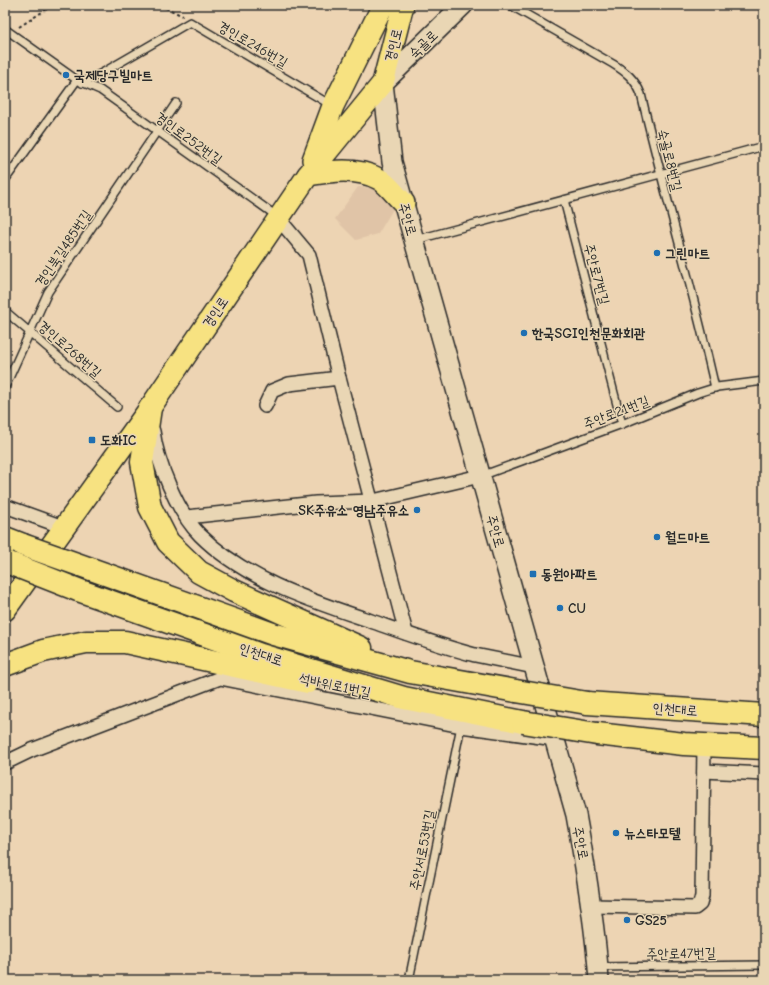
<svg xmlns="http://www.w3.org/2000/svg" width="769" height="985" viewBox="0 0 769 985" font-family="'Comic Neue','Poor Story',sans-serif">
	<rect width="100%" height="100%" fill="#edd4b3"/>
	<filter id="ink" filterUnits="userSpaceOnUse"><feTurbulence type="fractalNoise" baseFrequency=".025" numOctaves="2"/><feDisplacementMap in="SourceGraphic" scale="8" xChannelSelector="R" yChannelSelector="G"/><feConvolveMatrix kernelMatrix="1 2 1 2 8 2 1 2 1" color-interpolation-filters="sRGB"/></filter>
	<g filter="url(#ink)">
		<g fill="#e0c4a7">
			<polygon points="270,5 360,5 359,9 278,10"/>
			<polygon points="358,187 384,188 396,204 378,234 356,240 335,219"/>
		</g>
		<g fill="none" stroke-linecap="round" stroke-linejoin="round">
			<g stroke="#2b2b2b" stroke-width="10">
				<g id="lane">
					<path d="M510 5 613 64C626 72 635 79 641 94 664 192 693 289 715 388"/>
					<polyline points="5,29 77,80 100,90 278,217"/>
					<polyline points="82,83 102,73 190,22 331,105"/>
					<polyline points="5,180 77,80"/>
					<polyline points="564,200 622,424"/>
					<polyline points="415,240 764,146"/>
					<polyline points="5,311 117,407"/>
					<polyline points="5,387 48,292 176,103"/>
					<polyline points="481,476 622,424 698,393 717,387 764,381"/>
					<polyline points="598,967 764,965"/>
					<polyline points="409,980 461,726"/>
				</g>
			</g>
			<g stroke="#2b2b2b" stroke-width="16">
				<g id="street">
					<polyline points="278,218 309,255 339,378"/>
					<polyline points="265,406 272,391 289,384 339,378 406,633"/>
					<path d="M153 431C157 462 177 512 200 535 245 580 312 601 371 621 405 633 440 646 475 655 494 659 514 663 534 667"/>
					<polyline points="5,506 63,527"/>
					<polyline points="187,517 316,503 373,501 480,476"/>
					<polyline points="5,763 32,750 220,678 461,726 555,739"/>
					<polyline points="704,771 764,774"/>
					<polyline points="591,906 695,908 700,904 702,896 704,745"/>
				</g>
			</g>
			<g stroke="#2b2b2b" stroke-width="22">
				<path id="secondary" d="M463 5 383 83 392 162 576 815C586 870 595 924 599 980"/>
			</g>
			<g stroke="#2b2b2b" stroke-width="24">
				<g id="primary">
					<polyline points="313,160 333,106 383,5"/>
					<path d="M308 175C331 171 357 167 379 179 388 184 396 196 404 203"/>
					<polyline points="5,610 150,408 308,175 383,83 403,5"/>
				</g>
			</g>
			<g stroke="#2b2b2b" stroke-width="25">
				<g id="highway">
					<polyline points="150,408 142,462 150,507 168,542 199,572 234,591 361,648"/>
					<polyline points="5,538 23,545"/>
					<polyline points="91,569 273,634 410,672 516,691"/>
					<polyline points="78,590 261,655 404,698 523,722"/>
					<polyline points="5,665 43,651 86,642 125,642 308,682"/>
					<polyline points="587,703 764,715"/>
					<polyline points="597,734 684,744 764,748"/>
				</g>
			</g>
			<g stroke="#2b2b2b" stroke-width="2" stroke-dasharray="3 3" stroke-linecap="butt">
				<polyline points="160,5 183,16"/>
				<polyline points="19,27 53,5"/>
			</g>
			<use href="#lane" stroke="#e9d6b4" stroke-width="7"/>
			<use href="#street" stroke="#e9d6b4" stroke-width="13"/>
			<use href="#secondary" stroke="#e9d6b4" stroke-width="19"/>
			<use href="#primary" stroke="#f7e281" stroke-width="21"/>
			<use href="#highway" stroke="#f7e281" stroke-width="22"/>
			<g stroke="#2b2b2b" stroke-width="25" stroke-linecap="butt">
				<g id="highway-bridge">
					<polyline points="23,545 91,569"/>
					<polyline points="9,563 78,590"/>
					<polyline points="516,691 587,703"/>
					<polyline points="523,722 597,734"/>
				</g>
			</g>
			<use href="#highway-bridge" stroke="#f7e281" stroke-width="22"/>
		</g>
	</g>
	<g fill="#1f6fb2" stroke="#e9d6b4" stroke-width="1.5">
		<circle cx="66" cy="75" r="4"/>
		<circle cx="657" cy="253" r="4"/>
		<circle cx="524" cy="333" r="4"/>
		<rect x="88" y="436" width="8" height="8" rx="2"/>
		<circle cx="417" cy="510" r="4"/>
		<circle cx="657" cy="537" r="4"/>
		<rect x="529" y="570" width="8" height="8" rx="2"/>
		<circle cx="560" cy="608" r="4"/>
		<circle cx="616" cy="833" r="4"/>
		<circle cx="627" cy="920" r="4"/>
	</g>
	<g text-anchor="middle" stroke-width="3" stroke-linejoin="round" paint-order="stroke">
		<g font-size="14" fill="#2b2b2b" stroke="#e9d6b4">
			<text transform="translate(253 44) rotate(30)" y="5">경인로246번길</text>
			<text transform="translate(423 44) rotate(-44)" y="5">숙골로</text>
			<text transform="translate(393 45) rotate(-76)" y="5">경인로</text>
			<text transform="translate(189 138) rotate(36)" y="5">경인로252번길</text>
			<text transform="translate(670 160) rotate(76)" y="5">숙골로8번길</text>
			<text transform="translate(408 219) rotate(74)" y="5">주안로</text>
			<text transform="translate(63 248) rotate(-56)" y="5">경인북길485번길</text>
			<text transform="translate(597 274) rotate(75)" y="5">주안로7번길</text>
			<text transform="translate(215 312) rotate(-56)" y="5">경인로</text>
			<text transform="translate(70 349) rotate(41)" y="5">경인로268번길</text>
			<text transform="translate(616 412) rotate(-21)" y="5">주안로21번길</text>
			<text transform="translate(496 531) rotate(74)" y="5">주안로</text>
			<text transform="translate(261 654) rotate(18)" y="5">인천대로</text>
			<text transform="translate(335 685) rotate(12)" y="5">석바위로1번길</text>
			<text transform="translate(675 709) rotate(4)" y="5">인천대로</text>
			<text transform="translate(581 843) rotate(79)" y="5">주안로</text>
			<text transform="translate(422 850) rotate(-79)" y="5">주안서로53번길</text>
			<text transform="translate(681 953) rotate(-1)" y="5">주안로47번길</text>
		</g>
		<g font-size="14" font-weight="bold" fill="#2b2b2b" stroke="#e9d6b4" text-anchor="start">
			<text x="74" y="80">국제당구빌마트</text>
			<text x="665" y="258">그린마트</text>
			<text x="532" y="338">한국SGI인천문화회관</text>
			<text x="100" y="445">도화IC</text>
			<text x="409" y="515" text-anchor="end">SK주유소 영남주유소</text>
			<text x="665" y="542">월드마트</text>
			<text x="541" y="579">동원아파트</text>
			<text x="568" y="613">CU</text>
			<text x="624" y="838">뉴스타모텔</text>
			<text x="635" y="925">GS25</text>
		</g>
	</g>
	<rect width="769" height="985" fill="none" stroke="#e9d6b4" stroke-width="20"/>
	<rect x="10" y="10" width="749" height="965" fill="none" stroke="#2b2b2b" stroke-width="1.5" filter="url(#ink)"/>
</svg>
